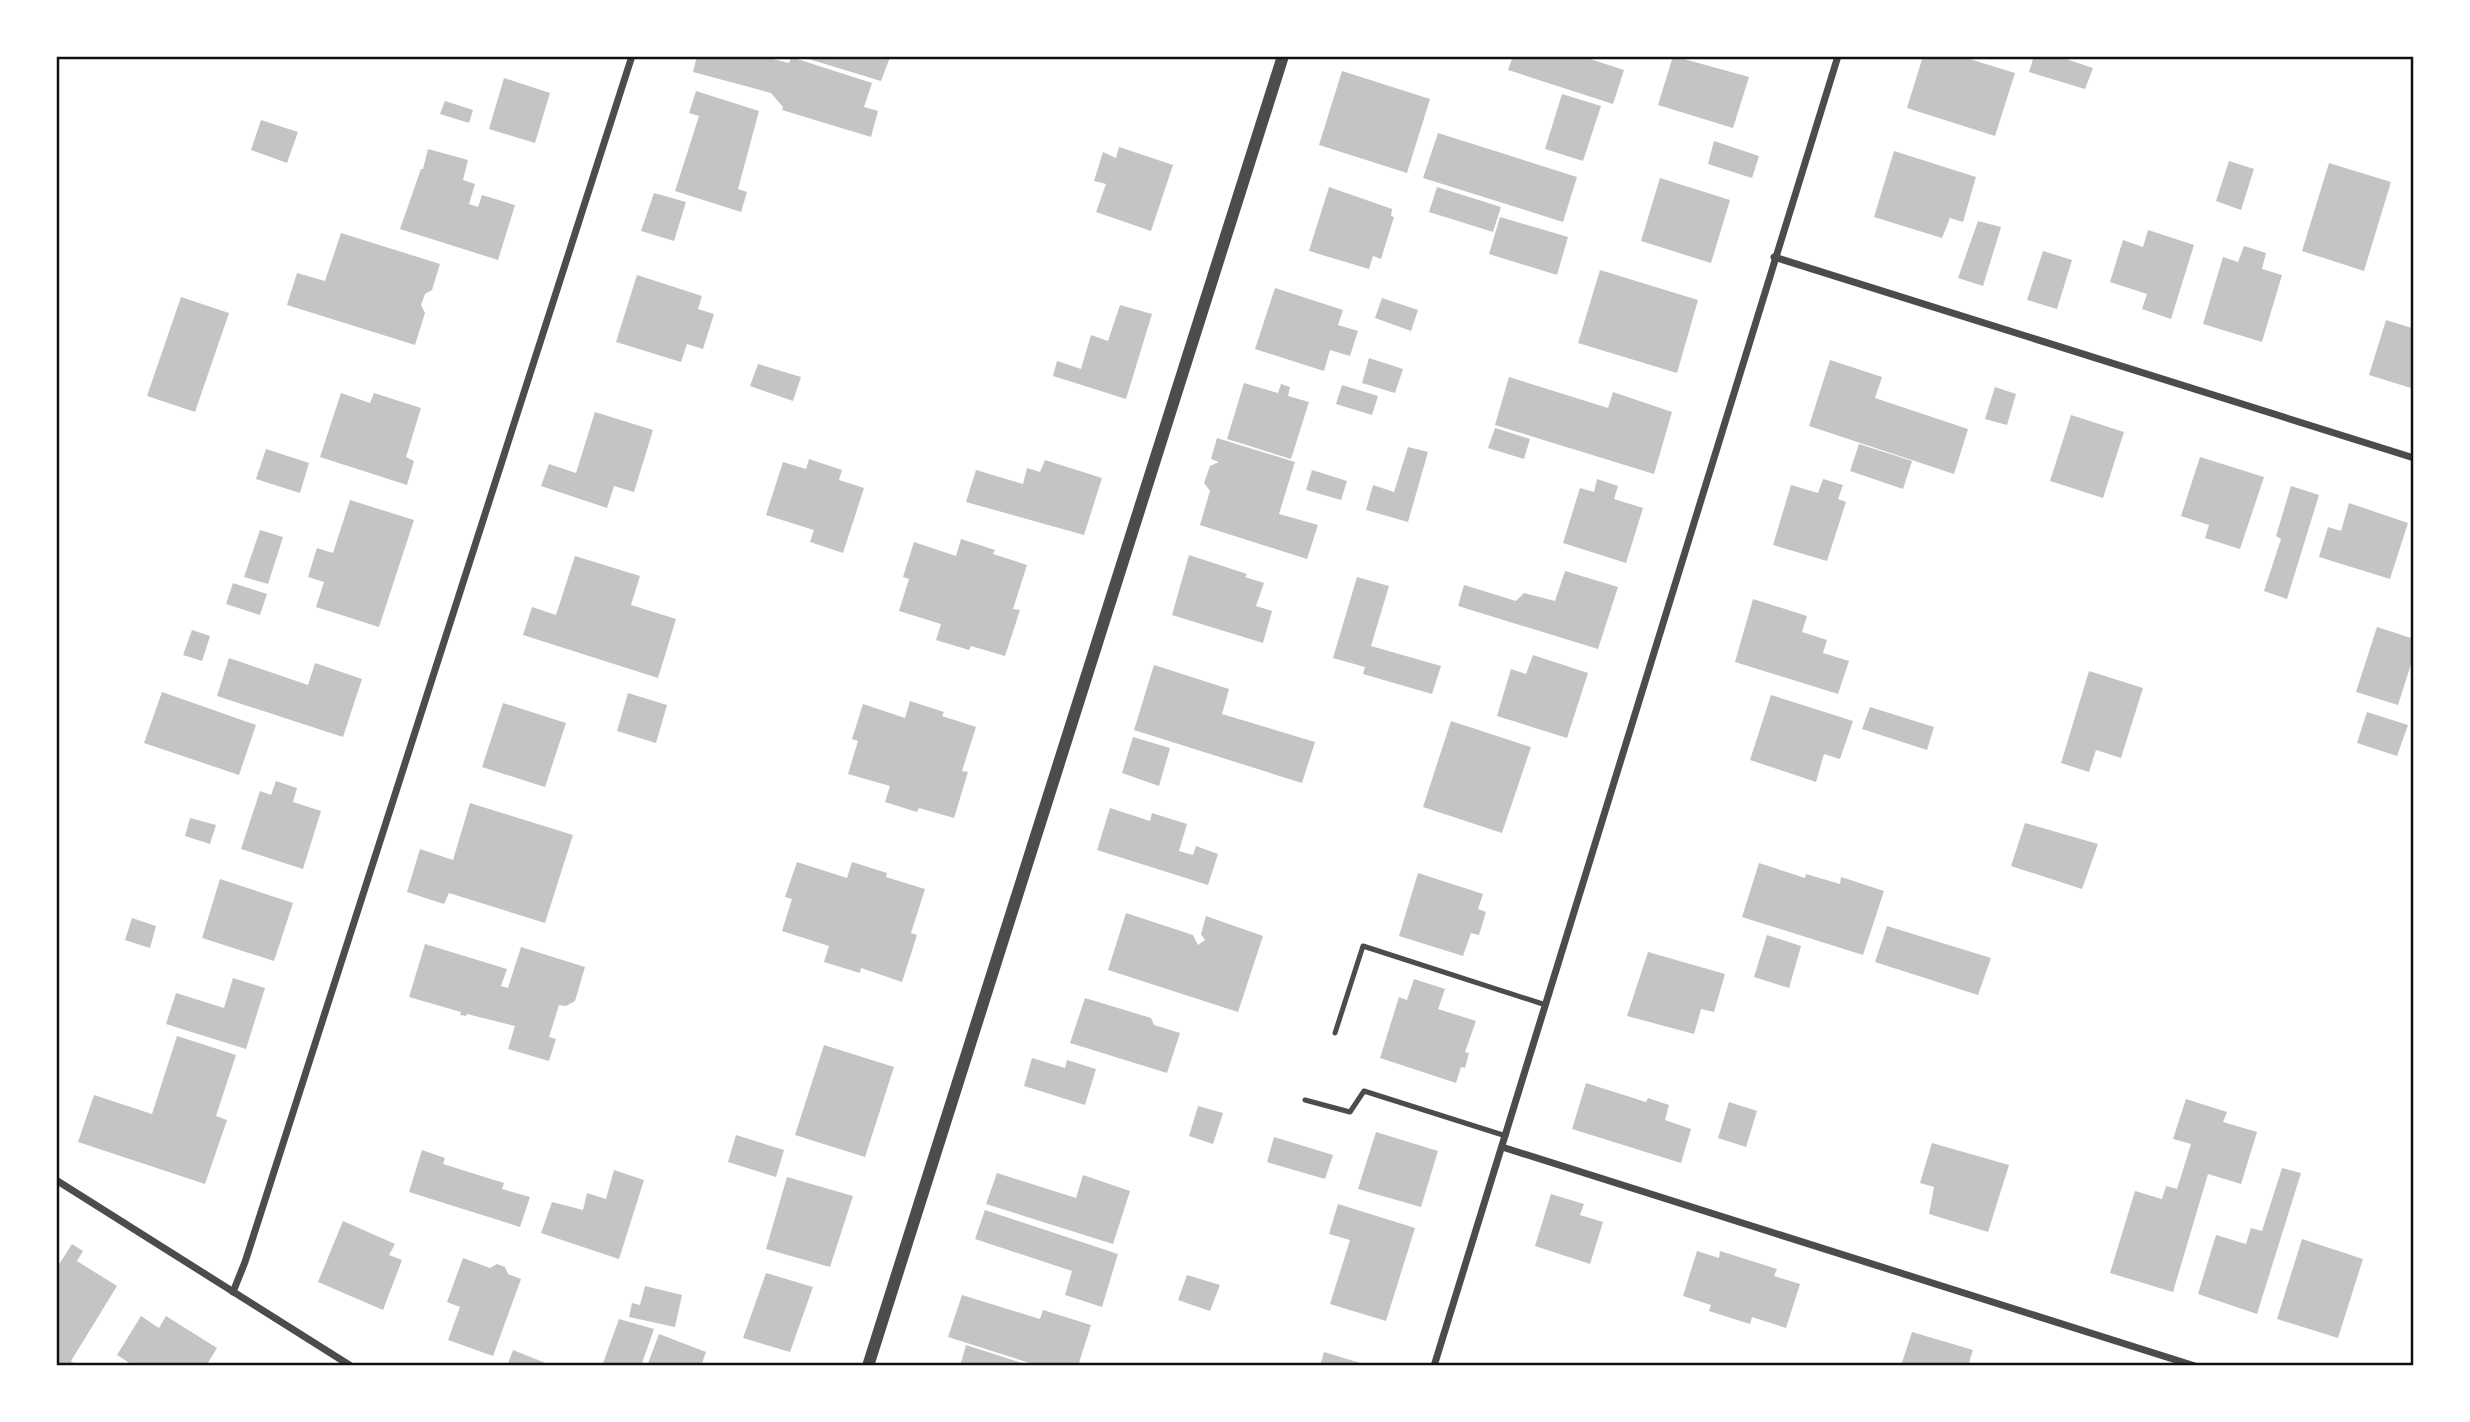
<svg xmlns="http://www.w3.org/2000/svg" width="2470" height="1422" viewBox="0 0 2470 1422" font-family="'Open Sans',sans-serif">
	<rect width="100%" height="100%" fill="#fff"/>
	<g fill="#c4c4c4">
		<polygon points="697,56 761,56 789,63 791,57 872,83 864,107 878,111 871,137 782,110 783,107 771,93 693,72"/>
		<polygon points="886,56 890,57 881,81 802,57"/>
		<polygon points="1513,56 1581,56 1624,70 1613,104 1508,70"/>
		<polygon points="1673,56 1749,77 1733,128 1658,105"/>
		<polygon points="1923,56 1960,56 2015,73 1995,136 1907,108"/>
		<polygon points="2034,56 2057,56 2093,68 2085,89 2029,72"/>
		<polygon points="1342,71 1430,99 1407,173 1319,145"/>
		<polygon points="504,78 550,93 535,143 489,129"/>
		<polygon points="696,91 759,111 738,189 747,192 741,212 675,191 699,116 689,113"/>
		<polygon points="1562,94 1601,106 1583,161 1545,149"/>
		<polygon points="445,101 473,110 469,123 440,114"/>
		<polygon points="261,120 298,132 287,163 251,150"/>
		<polygon points="1438,133 1577,177 1563,222 1423,178"/>
		<polygon points="1714,141 1759,156 1752,178 1708,164"/>
		<polygon points="1119,147 1173,165 1151,231 1096,212 1106,184 1094,181 1103,152 1116,158"/>
		<polygon points="428,149 468,160 463,180 475,184 469,204 478,207 482,195 515,205 498,260 400,229 421,169 423,169"/>
		<polygon points="1894,151 1976,177 1963,222 1950,218 1942,238 1874,217"/>
		<polygon points="2229,161 2254,169 2241,210 2216,201"/>
		<polygon points="2329,163 2391,182 2364,271 2302,251"/>
		<polygon points="1660,178 1730,200 1711,263 1641,241"/>
		<polygon points="1329,187 1392,209 1391,216 1394,217 1381,259 1373,256 1369,269 1309,251"/>
		<polygon points="1437,187 1501,207 1493,232 1429,212"/>
		<polygon points="654,193 686,202 674,241 641,231"/>
		<polygon points="1500,217 1568,237 1557,275 1489,254"/>
		<polygon points="1978,221 2001,227 1983,286 1958,278"/>
		<polygon points="2148,230 2194,245 2171,319 2142,309 2147,294 2110,282 2123,240 2143,247"/>
		<polygon points="341,233 440,264 432,290 425,294 421,305 425,313 415,345 287,305 297,273 325,281"/>
		<polygon points="2244,246 2266,253 2262,269 2282,275 2262,342 2203,324 2223,257 2238,262"/>
		<polygon points="2043,251 2072,260 2057,309 2027,300"/>
		<polygon points="1600,270 1698,300 1677,373 1578,343"/>
		<polygon points="637,275 702,296 698,309 714,314 703,349 687,344 681,362 616,342"/>
		<polygon points="1275,288 1343,310 1338,325 1358,331 1350,356 1330,350 1324,371 1255,349"/>
		<polygon points="181,297 229,313 195,412 147,396"/>
		<polygon points="1382,298 1418,310 1411,331 1375,318"/>
		<polygon points="1120,305 1152,314 1126,399 1053,376 1057,361 1081,369 1091,335 1108,341"/>
		<polygon points="2386,320 2412,328 2414,322 2414,389 2369,375"/>
		<polygon points="1369,358 1403,369 1395,393 1362,383"/>
		<polygon points="1830,360 1882,377 1875,398 1968,429 1954,474 1809,426"/>
		<polygon points="758,364 801,377 793,401 750,386"/>
		<polygon points="1509,377 1608,408 1613,392 1672,412 1654,474 1495,425"/>
		<polygon points="1244,383 1278,393 1281,384 1290,387 1288,396 1309,402 1291,459 1227,439"/>
		<polygon points="1342,385 1378,396 1372,415 1336,404"/>
		<polygon points="1995,387 2016,394 2007,425 1985,419"/>
		<polygon points="341,393 370,403 374,393 421,408 406,457 414,461 407,485 320,457"/>
		<polygon points="595,412 653,430 634,492 614,486 607,508 541,486 549,464 576,473"/>
		<polygon points="2071,415 2124,432 2103,498 2050,481"/>
		<polygon points="1495,428 1530,439 1524,459 1488,448"/>
		<polygon points="1217,438 1295,462 1279,514 1318,525 1307,559 1200,525 1210,491 1204,483 1210,466 1219,462 1211,459"/>
		<polygon points="1859,444 1912,461 1903,489 1850,471"/>
		<polygon points="1408,447 1428,452 1408,522 1366,510 1373,485 1394,492"/>
		<polygon points="266,449 309,463 300,493 256,479"/>
		<polygon points="2200,457 2264,477 2240,549 2205,538 2209,525 2181,516"/>
		<polygon points="809,459 842,470 839,480 864,488 843,553 810,542 814,530 766,515 783,462 806,469"/>
		<polygon points="1045,460 1102,478 1084,535 966,502 976,470 1023,484 1027,468 1040,472"/>
		<polygon points="1312,470 1347,481 1341,500 1306,490"/>
		<polygon points="1597,479 1618,486 1614,499 1643,508 1626,563 1563,543 1580,488 1594,492"/>
		<polygon points="1823,479 1843,485 1838,499 1846,502 1827,561 1773,545 1791,485 1818,493"/>
		<polygon points="2291,486 2319,495 2287,599 2264,591 2281,539 2276,536"/>
		<polygon points="350,500 414,520 379,627 316,607 324,582 308,577 317,548 333,553"/>
		<polygon points="2349,503 2408,523 2390,579 2319,557 2328,527 2341,531"/>
		<polygon points="260,530 283,537 268,584 244,577"/>
		<polygon points="961,539 995,550 993,554 1027,565 1013,609 1020,610 1005,656 971,646 969,650 936,640 941,624 899,611 909,579 903,577 914,542 956,556"/>
		<polygon points="1189,555 1247,574 1245,577 1264,583 1256,606 1272,611 1263,643 1172,615"/>
		<polygon points="575,556 640,576 631,605 676,619 658,678 523,635 532,607 556,615"/>
		<polygon points="1565,571 1618,587 1598,649 1458,606 1464,585 1516,601 1524,593 1555,601"/>
		<polygon points="1357,577 1389,586 1371,646 1441,666 1432,694 1363,674 1365,667 1333,658"/>
		<polygon points="233,583 267,594 260,615 226,604"/>
		<polygon points="1753,599 1807,616 1802,632 1827,640 1823,653 1849,661 1838,694 1735,662"/>
		<polygon points="2377,627 2414,639 2414,655 2398,705 2356,692"/>
		<polygon points="192,630 210,636 202,661 183,655"/>
		<polygon points="1533,655 1588,673 1567,738 1497,716 1511,669 1526,674"/>
		<polygon points="229,658 308,685 315,663 362,679 343,737 217,696"/>
		<polygon points="1154,665 1229,689 1222,714 1315,742 1302,783 1134,730"/>
		<polygon points="2089,671 2143,688 2121,758 2096,750 2089,772 2061,763"/>
		<polygon points="162,692 256,725 239,775 144,743"/>
		<polygon points="628,693 667,705 656,743 617,731"/>
		<polygon points="1771,695 1853,721 1840,759 1824,754 1816,782 1750,760"/>
		<polygon points="910,701 944,712 942,716 976,727 962,771 968,772 954,818 919,808 917,812 885,802 890,786 848,774 858,741 852,739 863,704 905,718"/>
		<polygon points="503,703 566,723 545,787 482,767"/>
		<polygon points="1870,707 1934,727 1927,750 1862,729"/>
		<polygon points="2367,712 2408,725 2397,756 2357,743"/>
		<polygon points="1451,721 1531,747 1502,833 1423,807"/>
		<polygon points="1133,737 1170,748 1159,786 1122,773"/>
		<polygon points="276,781 297,788 293,802 321,811 303,869 241,849 260,791 271,795"/>
		<polygon points="470,803 573,835 545,923 449,893 444,904 407,892 420,849 453,860"/>
		<polygon points="1110,808 1150,821 1152,813 1187,824 1179,851 1193,855 1196,846 1218,854 1208,885 1097,850"/>
		<polygon points="190,818 216,825 210,844 185,836"/>
		<polygon points="2025,823 2098,844 2082,889 2011,866"/>
		<polygon points="797,862 847,878 852,862 887,873 886,877 925,889 911,933 917,935 902,982 861,968 860,973 824,962 829,946 782,931 792,899 785,897"/>
		<polygon points="1759,863 1805,878 1806,874 1840,884 1841,877 1884,891 1863,955 1742,917"/>
		<polygon points="1418,873 1483,894 1478,909 1486,912 1479,935 1471,933 1463,956 1399,936"/>
		<polygon points="220,879 293,903 274,961 202,938"/>
		<polygon points="1126,913 1193,935 1198,945 1205,940 1201,934 1206,916 1263,936 1238,1012 1108,970"/>
		<polygon points="132,918 156,926 150,948 125,940"/>
		<polygon points="1887,926 1991,958 1978,995 1875,962"/>
		<polygon points="1767,935 1801,946 1789,988 1754,977"/>
		<polygon points="425,944 507,969 501,986 508,988 521,947 585,967 575,1001 566,1006 559,1005 549,1037 556,1039 549,1061 508,1049 515,1026 467,1014 466,1016 460,1015 461,1012 409,997"/>
		<polygon points="1648,952 1725,974 1714,1012 1701,1009 1694,1034 1627,1016"/>
		<polygon points="233,978 265,988 246,1049 166,1024 176,993 224,1008"/>
		<polygon points="1414,979 1445,989 1438,1009 1476,1021 1465,1052 1469,1053 1465,1068 1461,1067 1456,1083 1380,1058 1399,997 1407,1000"/>
		<polygon points="1085,998 1151,1018 1154,1025 1180,1033 1167,1073 1070,1043"/>
		<polygon points="177,1036 236,1055 216,1116 227,1120 205,1184 78,1142 94,1095 152,1114"/>
		<polygon points="824,1045 894,1067 865,1157 795,1135"/>
		<polygon points="1032,1058 1065,1068 1067,1060 1096,1069 1085,1105 1024,1086"/>
		<polygon points="1586,1083 1646,1102 1648,1098 1669,1105 1665,1120 1691,1129 1681,1163 1572,1129"/>
		<polygon points="2186,1099 2227,1112 2223,1122 2257,1132 2241,1184 2208,1174 2173,1292 2110,1273 2135,1191 2162,1199 2166,1186 2177,1189 2191,1144 2173,1139"/>
		<polygon points="1729,1102 1757,1111 1746,1147 1718,1138"/>
		<polygon points="1198,1106 1223,1113 1213,1144 1189,1136"/>
		<polygon points="1376,1132 1438,1151 1421,1207 1358,1189"/>
		<polygon points="736,1135 784,1150 776,1177 728,1162"/>
		<polygon points="1274,1137 1333,1155 1325,1179 1267,1162"/>
		<polygon points="1932,1143 2009,1165 1988,1232 1929,1214 1934,1187 1920,1183"/>
		<polygon points="422,1150 445,1158 443,1164 504,1183 502,1189 530,1197 520,1227 409,1192"/>
		<polygon points="2282,1168 2301,1173 2257,1314 2198,1294 2216,1235 2246,1244 2251,1228 2262,1231"/>
		<polygon points="614,1170 644,1180 619,1259 541,1233 552,1202 583,1210 587,1193 606,1199"/>
		<polygon points="997,1173 1076,1198 1083,1175 1130,1191 1113,1244 986,1204"/>
		<polygon points="787,1177 853,1196 830,1267 766,1249"/>
		<polygon points="1551,1194 1584,1204 1580,1215 1603,1222 1590,1264 1535,1246"/>
		<polygon points="1338,1204 1415,1228 1386,1321 1330,1304 1350,1240 1329,1234"/>
		<polygon points="985,1210 1118,1254 1102,1307 1065,1295 1072,1271 975,1239"/>
		<polygon points="343,1221 395,1244 389,1255 402,1260 383,1310 318,1282"/>
		<polygon points="2302,1239 2363,1259 2338,1338 2277,1319"/>
		<polygon points="72,1244 83,1251 77,1261 117,1286 71,1361 78,1366 56,1366 56,1269"/>
		<polygon points="1697,1251 1719,1258 1720,1251 1777,1269 1774,1276 1800,1284 1786,1328 1752,1317 1750,1324 1709,1311 1711,1305 1683,1296"/>
		<polygon points="463,1258 490,1268 497,1264 505,1267 508,1274 521,1279 493,1356 448,1340 460,1307 447,1302"/>
		<polygon points="766,1273 813,1287 790,1352 743,1338"/>
		<polygon points="1187,1275 1220,1285 1210,1311 1178,1300"/>
		<polygon points="645,1286 682,1295 675,1327 629,1317 632,1303 640,1305"/>
		<polygon points="962,1295 1040,1319 1043,1310 1091,1325 1078,1366 1039,1366 948,1337"/>
		<polygon points="141,1316 159,1328 166,1316 217,1348 206,1366 134,1366 117,1355"/>
		<polygon points="619,1319 654,1329 641,1366 602,1366"/>
		<polygon points="1912,1332 1973,1350 1968,1366 1901,1366"/>
		<polygon points="659,1334 706,1352 701,1366 647,1366"/>
		<polygon points="966,1345 1022,1363 1021,1366 960,1366"/>
		<polygon points="513,1350 553,1366 507,1366"/>
		<polygon points="1324,1352 1367,1365 1367,1366 1320,1366"/>
	</g>
	<g fill="none" stroke-linecap="round" stroke-linejoin="round">
		<g stroke="#4c4c4c" stroke-width="5">
			<polyline points="1335,1033 1363,946 1546,1005"/>
			<polyline points="1305,1100 1350,1112 1364,1091 1506,1136"/>
		</g>
		<g stroke="#4c4c4c" stroke-width="7">
			<polyline points="1774,257 2414,458"/>
			<polyline points="1502,1147 2195,1366"/>
			<polyline points="56,1180 351,1366"/>
			<polyline points="233,1292 245,1262 632,56"/>
			<polyline points="1434,1366 1838,56"/>
		</g>
		<polyline stroke="#4c4c4c" stroke-width="12" points="868,1366 1283,56"/>
	</g>
	<rect width="2470" height="1422" fill="none" stroke="#ffffff" stroke-width="116"/>
	<rect x="58" y="58" width="2354" height="1306" fill="none" stroke="#111" stroke-width="2.5"/>
</svg>
